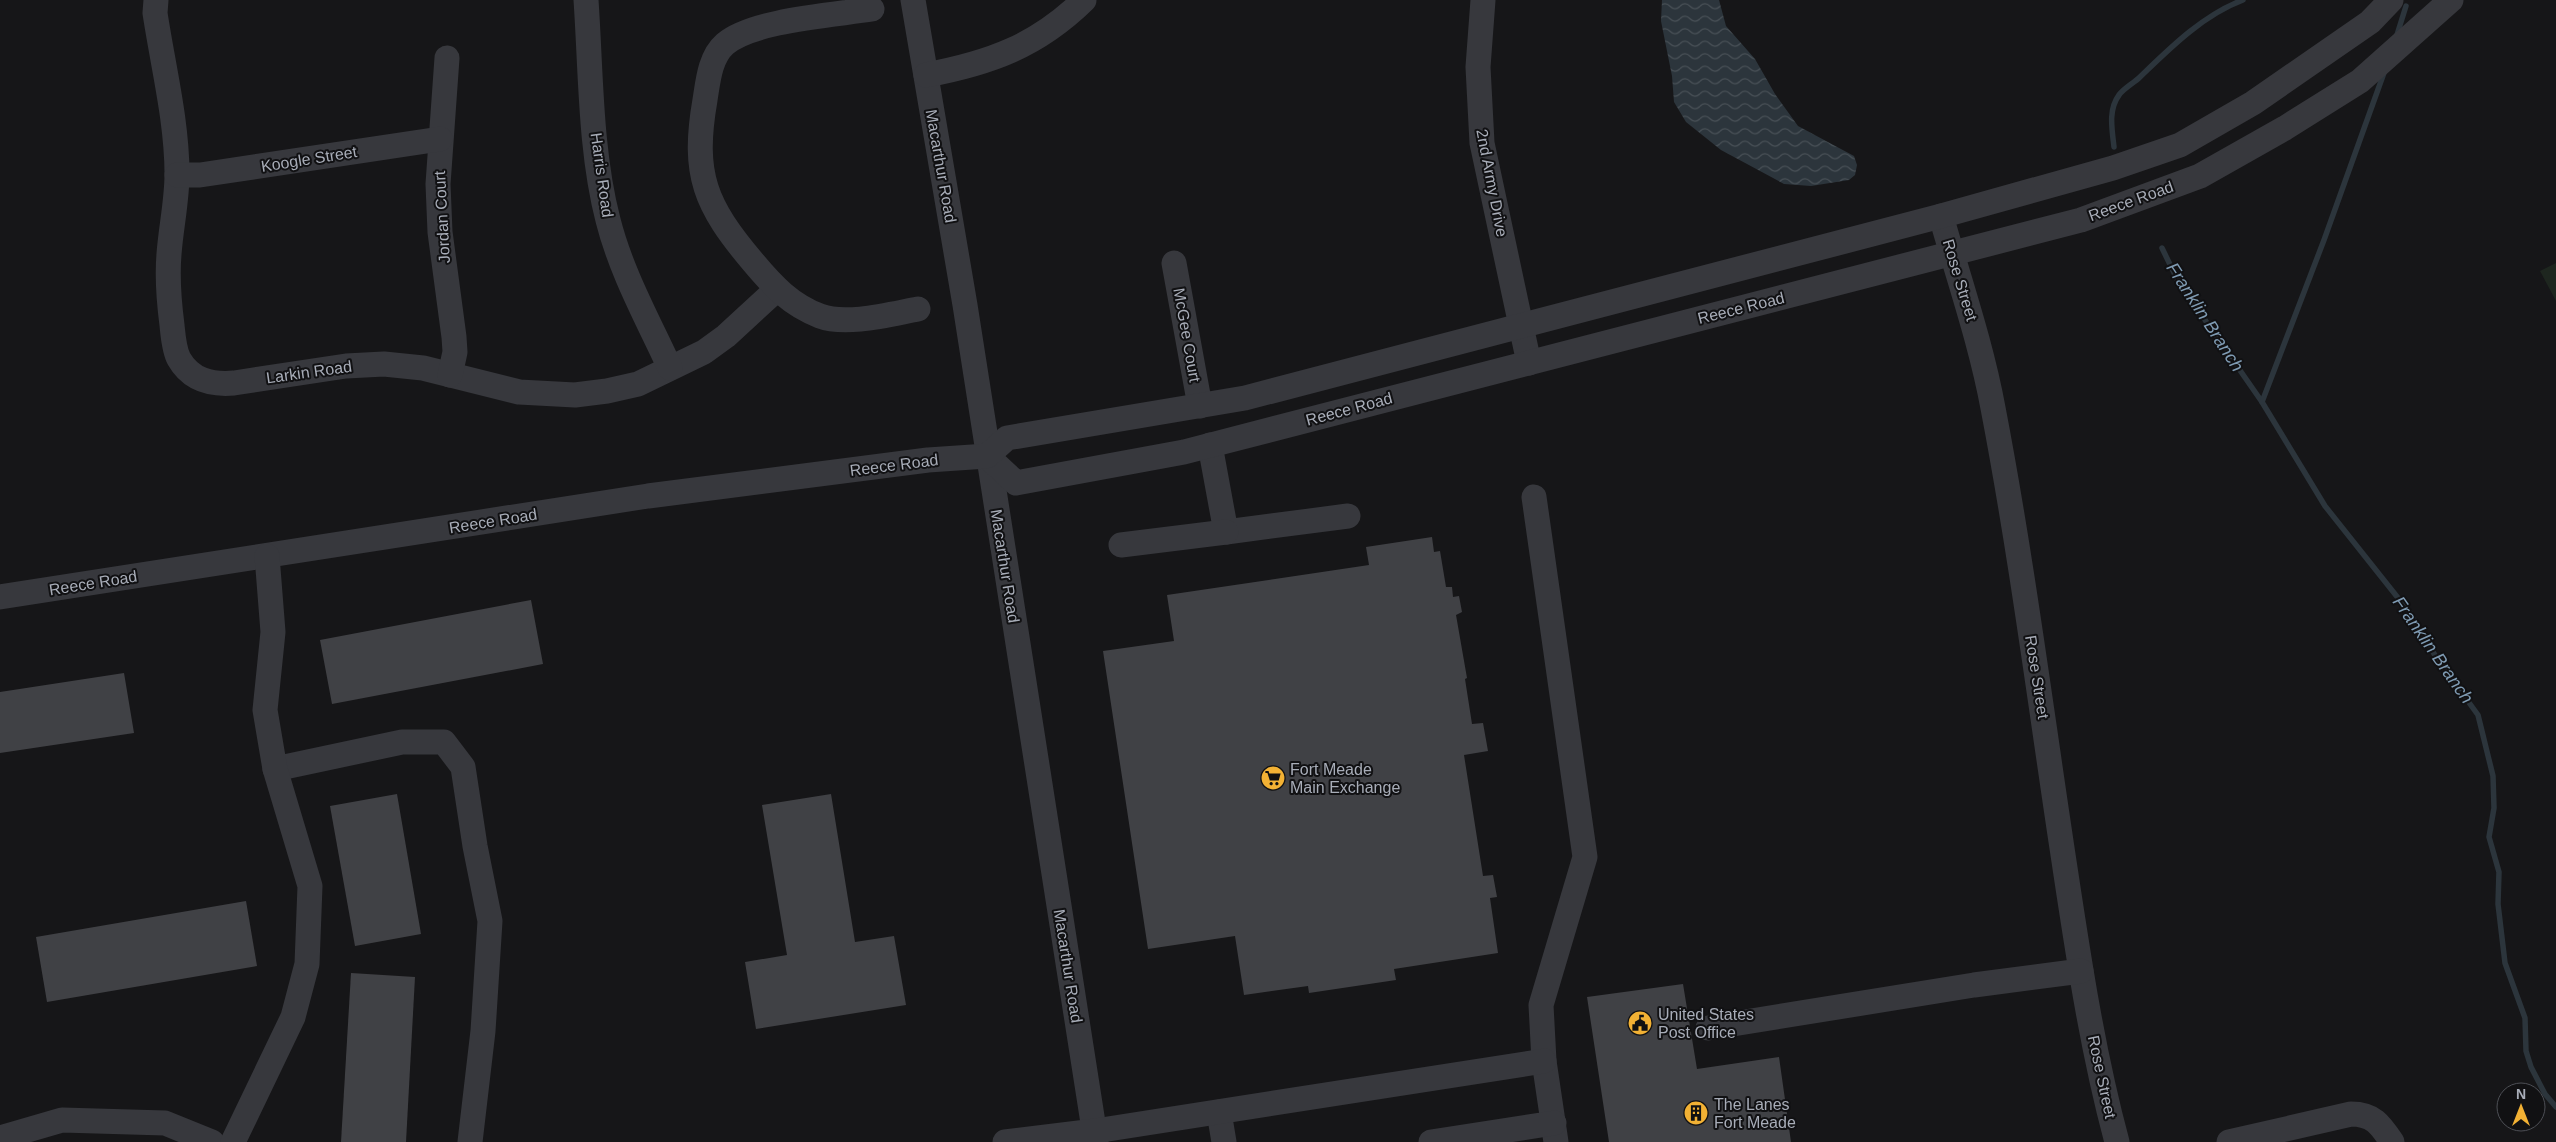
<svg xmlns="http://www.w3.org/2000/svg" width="2556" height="1142" font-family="Arial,sans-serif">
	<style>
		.garden { fill: #1e261f }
		.water { fill: url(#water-waves) }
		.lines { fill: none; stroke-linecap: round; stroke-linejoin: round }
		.stream { stroke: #2c353c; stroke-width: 5.5 }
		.building { fill: #404145 }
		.minor { stroke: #37383d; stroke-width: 25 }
		.labels { text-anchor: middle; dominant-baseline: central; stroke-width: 4; stroke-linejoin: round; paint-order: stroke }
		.street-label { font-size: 16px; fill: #a8adb8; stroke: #111113 }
		.poi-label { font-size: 16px; fill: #a8adb8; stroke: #111113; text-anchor: start }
		.water-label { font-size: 18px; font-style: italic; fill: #7f9bb3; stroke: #111113 }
	</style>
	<defs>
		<pattern id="water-waves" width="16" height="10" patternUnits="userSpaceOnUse" patternTransform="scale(1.25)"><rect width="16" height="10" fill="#2c353c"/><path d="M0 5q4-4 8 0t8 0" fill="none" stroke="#485056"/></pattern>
	</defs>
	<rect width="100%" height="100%" fill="#161618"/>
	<polygon class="garden" points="2556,263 2556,301 2540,271"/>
	<polygon class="water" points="1662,0 1719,0 1726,26 1755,59 1775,94 1798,126 1854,156 1857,165 1855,175 1849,180 1811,186 1784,184 1721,150 1686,122 1674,102 1672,76 1661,21"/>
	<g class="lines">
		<g class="stream">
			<polyline points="2396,38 2406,6"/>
			<path d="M2114 147C2112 129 2108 110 2119 95 2124 88 2134 83 2140 77 2170 48 2203 15 2243 0"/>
			<polyline points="2162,248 2178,281 2262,402 2325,506 2410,613 2436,657 2478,715 2493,776 2494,808 2489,837 2499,872 2498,904 2505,963 2525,1018 2526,1051 2531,1067 2545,1094 2556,1107"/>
			<polyline points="2262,402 2324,240 2385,70"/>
		</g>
	</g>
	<g class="building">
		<polygon points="1432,537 1434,552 1440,551 1446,587 1452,587 1453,597 1459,596 1462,612 1456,615 1467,678 1465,679 1472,724 1483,723 1488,751 1464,755 1483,876 1493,875 1497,897 1490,898 1498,953 1394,969 1396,980 1309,993 1308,986 1244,995 1235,936 1148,949 1103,651 1174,641 1167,595 1369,565 1366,547"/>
		<polygon points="531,600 543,664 332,704 320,640"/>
		<polygon points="124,673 134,733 0,753 0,692"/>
		<polygon points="397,794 421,934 355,946 330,806"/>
		<polygon points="831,794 855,942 894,936 906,1005 756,1029 745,962 787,955 762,805"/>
		<polygon points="246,901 257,966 47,1002 36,937"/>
		<polygon points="351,973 415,977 406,1142 341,1142"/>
		<polygon points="1683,984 1697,1069 1779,1057 1791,1142 1609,1142 1587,997"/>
	</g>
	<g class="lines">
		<g class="minor">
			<path d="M156 0 155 13C163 66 177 121 177 174 177 201 171 227 169 254 167 278 169 302 172 325 173 335 174 350 179 359 191 380 211 385 234 383L346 366 384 364 423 368 519 392 575 395 607 391 638 384 704 352 726 336 776 290"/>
			<path d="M586 0C591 72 590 151 608 220 621 272 648 320 670 368"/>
			<polyline points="913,0 965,305 1096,1142"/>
			<polyline points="1483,0 1478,67 1482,143 1529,363"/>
			<path d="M872 9C835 15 753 20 725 44 710 57 708 81 705 100 692 175 705 205 753 262 773 286 791 305 820 316 846 326 891 314 918 309"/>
			<polyline points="447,58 438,184 440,232 454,337 455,352 450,375"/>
			<path d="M926 75C990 63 1037 46 1084 0"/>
			<polyline points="177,175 200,175 440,139"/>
			<path d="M1941 216C1959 280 1981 343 1993 408 2021 554 2040 702 2062 848 2077 947 2091 1046 2117 1142"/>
			<polyline points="1174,263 1200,406"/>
			<polyline points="1210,445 1226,532 1348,516"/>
			<polyline points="987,456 1016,483 1184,452 2081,220 2200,176 2285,128 2360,81 2451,0"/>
			<polyline points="1534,497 1585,857 1541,1005 1544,1061 1556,1142"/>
			<polyline points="1121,545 1226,532"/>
			<polyline points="0,597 648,496 928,460 987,456 1007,438 1245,398 1941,216 2113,168 2180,145 2253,103 2370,22 2391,0"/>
			<polyline points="275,769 402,742 444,742 463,767 475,846 490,921 483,1031 470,1142"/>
			<polyline points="1708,1028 1974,985 2081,971"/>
			<polyline points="1219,1112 1224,1142"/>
			<polyline points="0,1138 62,1120 165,1123 212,1142"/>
			<polyline points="233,1142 293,1017 307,964 310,886 275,769 265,710 273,632 267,556"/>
			<polyline points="1005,1142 1095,1131 1544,1061"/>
			<polyline points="1431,1142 1554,1123"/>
			<path d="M2229 1142 2351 1114C2373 1114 2380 1124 2392 1142"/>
		</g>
	</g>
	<defs>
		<symbol id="supermarket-disc" viewBox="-11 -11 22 22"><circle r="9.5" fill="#f2b134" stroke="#111113"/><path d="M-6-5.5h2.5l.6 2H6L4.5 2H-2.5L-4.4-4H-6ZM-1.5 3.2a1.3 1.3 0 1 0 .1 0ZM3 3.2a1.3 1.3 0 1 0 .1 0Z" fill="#111"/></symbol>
		<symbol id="civic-disc" viewBox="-11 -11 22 22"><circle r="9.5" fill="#f2b134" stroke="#111113"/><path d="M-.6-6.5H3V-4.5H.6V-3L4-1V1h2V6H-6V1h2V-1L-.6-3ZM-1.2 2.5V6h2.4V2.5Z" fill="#111"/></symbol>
		<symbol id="building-disc" viewBox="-11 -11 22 22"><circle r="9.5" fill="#f2b134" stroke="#111113"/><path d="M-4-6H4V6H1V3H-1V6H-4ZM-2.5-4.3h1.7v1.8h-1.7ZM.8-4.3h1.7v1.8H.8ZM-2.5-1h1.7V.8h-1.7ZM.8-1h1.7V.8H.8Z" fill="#111"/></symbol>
	</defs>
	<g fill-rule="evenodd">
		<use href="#supermarket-disc" x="1259" y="764" width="28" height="28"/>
		<use href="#civic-disc" x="1626" y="1009" width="28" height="28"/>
		<use href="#building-disc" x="1682" y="1099" width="28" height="28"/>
	</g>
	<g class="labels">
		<g class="street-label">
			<text transform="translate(309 159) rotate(-9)">Koogle Street</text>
			<text transform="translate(941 166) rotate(80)">Macarthur Road</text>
			<text transform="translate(602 175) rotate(82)">Harris Road</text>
			<text transform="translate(1492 183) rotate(79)">2nd Army Drive</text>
			<text transform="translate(2131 201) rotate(-20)">Reece Road</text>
			<text transform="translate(442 217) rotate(-93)">Jordan Court</text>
			<text transform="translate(1960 280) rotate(73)">Rose Street</text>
			<text transform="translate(1741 308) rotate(-14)">Reece Road</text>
			<text transform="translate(1187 335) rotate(80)">McGee Court</text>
			<text transform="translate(309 372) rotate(-8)">Larkin Road</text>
			<text transform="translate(1349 409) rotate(-15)">Reece Road</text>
			<text transform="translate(894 465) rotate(-7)">Reece Road</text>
			<text transform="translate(493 521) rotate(-9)">Reece Road</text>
			<text transform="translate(1005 566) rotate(81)">Macarthur Road</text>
			<text transform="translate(93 583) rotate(-9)">Reece Road</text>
			<text transform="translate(2037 677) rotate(81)">Rose Street</text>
			<text transform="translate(1068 966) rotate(81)">Macarthur Road</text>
			<text transform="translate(2102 1077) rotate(78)">Rose Street</text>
		</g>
		<g class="poi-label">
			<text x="1290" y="769">Fort Meade<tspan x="1290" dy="18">Main Exchange</tspan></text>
			<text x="1658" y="1014">United States<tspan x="1658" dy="18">Post Office</tspan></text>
			<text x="1714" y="1104">The Lanes<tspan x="1714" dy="18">Fort Meade</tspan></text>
		</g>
		<g class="water-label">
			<text transform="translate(2205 317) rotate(57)">Franklin Branch</text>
			<text transform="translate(2433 650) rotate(55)">Franklin Branch</text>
		</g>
	</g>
	<g transform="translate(2521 1107)"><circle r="24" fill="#111113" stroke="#4d4f55"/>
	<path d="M0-4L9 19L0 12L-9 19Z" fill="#f2b134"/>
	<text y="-8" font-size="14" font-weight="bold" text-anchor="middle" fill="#a8adb8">N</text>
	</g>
</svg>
